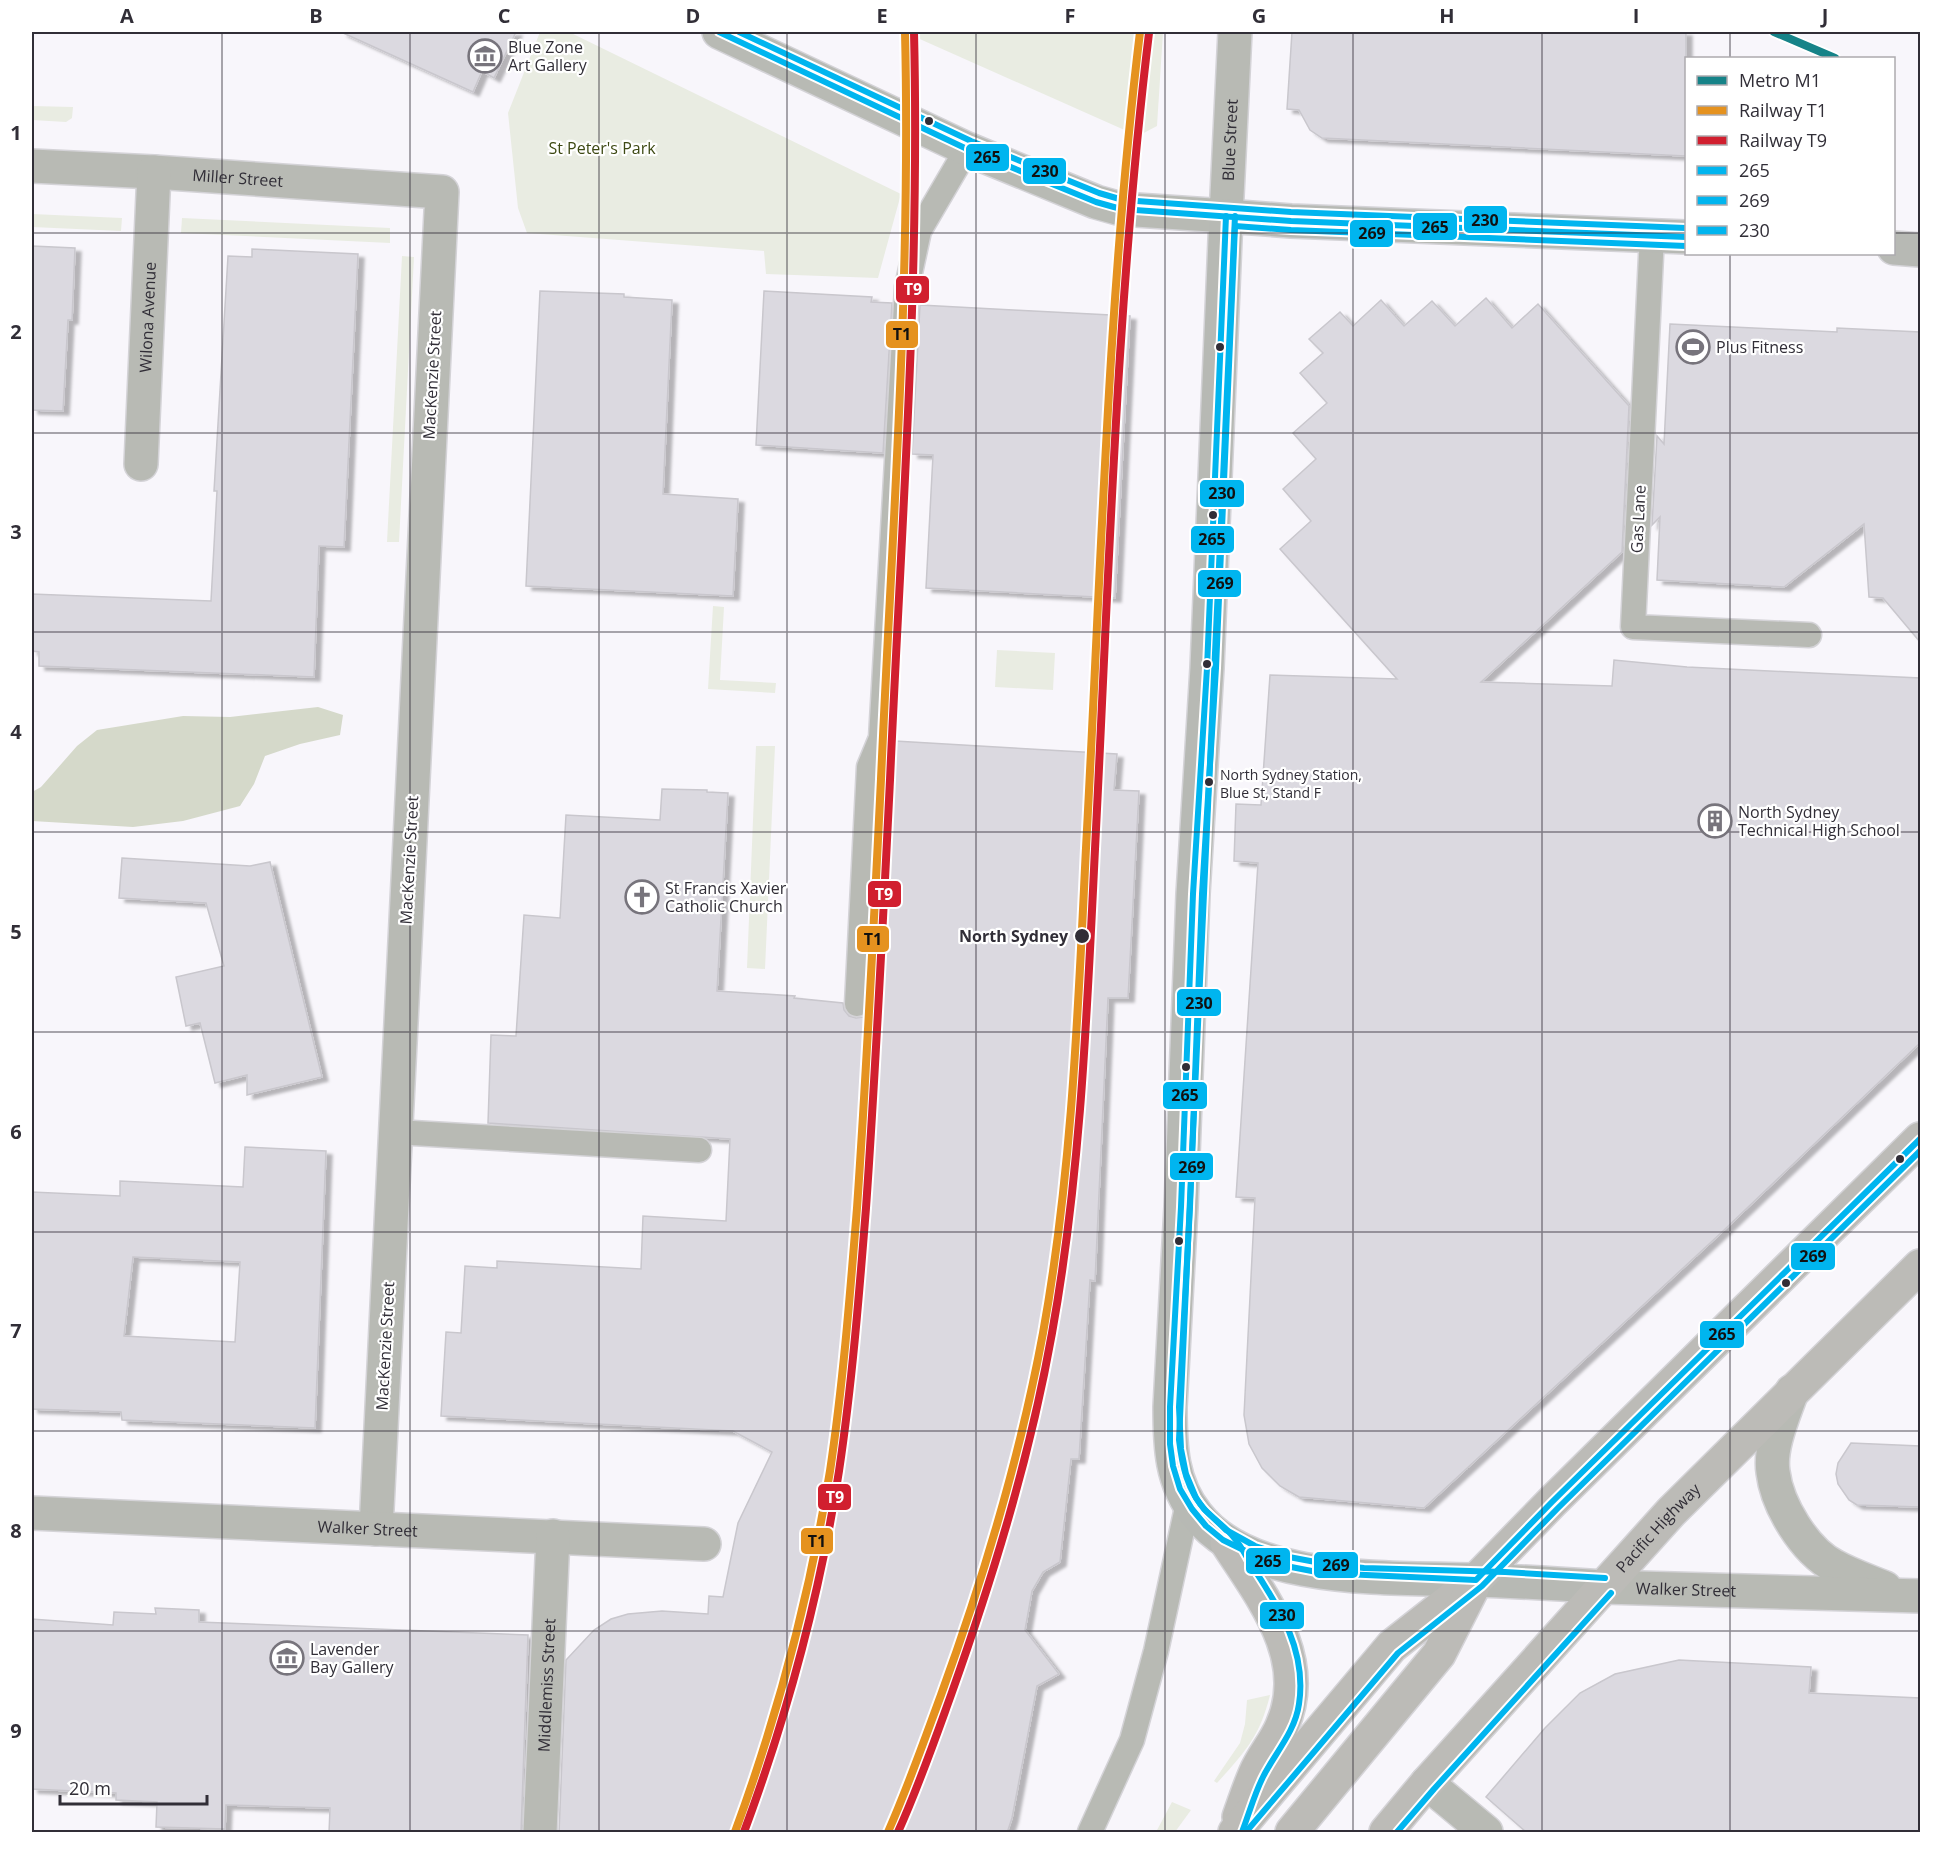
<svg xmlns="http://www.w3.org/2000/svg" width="1952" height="1864" font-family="'Open Sans',sans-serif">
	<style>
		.green { fill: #e9ece2 }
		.forest { fill: #d5d9ca }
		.building { fill: #dbd9e0; stroke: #c9c7cd; stroke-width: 1.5; fill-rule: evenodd; filter: url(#shadow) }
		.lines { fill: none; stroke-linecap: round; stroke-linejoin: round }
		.service-casing { stroke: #d4d3d7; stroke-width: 27 }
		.minor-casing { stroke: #d4d3d7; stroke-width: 36 }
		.tertiary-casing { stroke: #d4d3d7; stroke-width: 36 }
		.secondary-casing { stroke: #d4d3d7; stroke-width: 36 }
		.primary-casing { stroke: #d4d3d7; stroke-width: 36 }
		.service { stroke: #b8bab4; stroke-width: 24 }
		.minor { stroke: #b8bab4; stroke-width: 33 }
		.tertiary { stroke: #b8bab4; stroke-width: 33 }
		.secondary { stroke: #b7b9b4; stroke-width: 33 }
		.primary { stroke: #bcbbb7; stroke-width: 33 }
		.bus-1-casing { stroke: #fff; stroke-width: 10 }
		.bus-2-casing { stroke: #fff; stroke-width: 10 }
		.bus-3-casing { stroke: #fff; stroke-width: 10 }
		.bus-1 { stroke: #00b5ef; stroke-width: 6 }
		.bus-2 { stroke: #00b5ef; stroke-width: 6 }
		.bus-3 { stroke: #00b5ef; stroke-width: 6 }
		.rail-1-casing { stroke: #fff; stroke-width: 12 }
		.rail-2-casing { stroke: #fff; stroke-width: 12 }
		.rail-1 { stroke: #e5921f; stroke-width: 8 }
		.rail-2 { stroke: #d11f2f; stroke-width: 8 }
		.metro-1-casing { stroke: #fff; stroke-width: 12 }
		.metro-1 { stroke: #168388; stroke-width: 8 }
		.grid { fill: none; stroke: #312e37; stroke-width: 1.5; stroke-opacity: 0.55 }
		.bus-dot { fill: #312e37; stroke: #fff; stroke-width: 2 }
		.labels { text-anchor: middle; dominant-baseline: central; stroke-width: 4.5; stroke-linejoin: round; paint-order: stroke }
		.bus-label { font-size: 14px; fill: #312e37; stroke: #fff; text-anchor: start }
		.poi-label { font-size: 16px; fill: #312e37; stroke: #fff; text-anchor: start }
		.street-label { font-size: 16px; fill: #312e37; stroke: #fff }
		.park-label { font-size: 16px; fill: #3d4913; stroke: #fff }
		.stop-label { font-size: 16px; font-weight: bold; fill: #312e37; stroke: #fff; text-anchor: end }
		.line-badge { stroke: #fff; stroke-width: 2 }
		.badge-label { font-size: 16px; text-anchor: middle; font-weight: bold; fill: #fff }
		.pale-badge-label { font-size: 16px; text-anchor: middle; font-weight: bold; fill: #111 }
		.neatline { fill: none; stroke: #312e37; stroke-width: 2 }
		.grid-label { font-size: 20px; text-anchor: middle; font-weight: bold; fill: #312e37 }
	</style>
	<defs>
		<filter id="shadow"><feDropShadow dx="6" dy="4" stdDeviation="1.5" flood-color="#0004"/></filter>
	</defs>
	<rect width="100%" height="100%" fill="#f8f6fb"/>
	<g class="green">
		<polygon points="540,32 569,32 901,194 878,278 766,274 764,251 527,233 518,208 508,113"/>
		<polygon points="904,32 1163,32 1157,126 1138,136"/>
		<polygon points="32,106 73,107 72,118 66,122 32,120"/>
		<polygon points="32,214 122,218 121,231 32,227"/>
		<polygon points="182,218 390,228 390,243 181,233"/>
		<polygon points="402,256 414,257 399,542 387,542"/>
		<polygon points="713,606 724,607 720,680 776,683 775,693 708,689"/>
		<polygon points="997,650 1055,653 1053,690 995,687"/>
		<polygon points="756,746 775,746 765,969 747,968"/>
		<path d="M1270 1695C1260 1736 1245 1752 1217 1783L1214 1781 1240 1743 1245 1724 1247 1700Z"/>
		<polygon points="1172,1802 1191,1810 1175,1832 1156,1832"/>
	</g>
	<polygon class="forest" points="318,707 343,715 340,735 300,744 265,756 254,784 240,806 183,821 133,827 32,821 32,792 41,787 77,746 97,730 183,716 230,717"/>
	<g class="building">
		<polygon points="341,32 516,32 494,78 482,71 473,92"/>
		<polygon points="1292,32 1686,32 1686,156 1322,138 1310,130 1299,110 1287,109"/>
		<polygon points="32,246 75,248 72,320 68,320 63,411 32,410"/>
		<polygon points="252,249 358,254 344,547 319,546 314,677 39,666 39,652 32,651 32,594 211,601 217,491 214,491 228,256 252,257"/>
		<polygon points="540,291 624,294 624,297 672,300 663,494 738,499 733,596 526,586"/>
		<polygon points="764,291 872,297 871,302 892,303 883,453 756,445"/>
		<polygon points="1486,298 1512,328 1538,304 1629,406 1622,552 1481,682 1612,686 1614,660 1687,667 1920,678 1920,1043 1722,1232 1424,1508 1299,1497 1280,1486 1262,1468 1249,1444 1244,1415 1255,1198 1236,1197 1258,863 1234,861 1236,804 1261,805 1270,675 1397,679 1280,549 1311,521 1283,489 1316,459 1293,433 1327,403 1300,373 1323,353 1309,339 1340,312 1353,326 1381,300 1404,326 1432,301 1455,326"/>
		<polygon points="920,305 1130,316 1115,598 926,588 933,455 912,454"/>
		<polygon points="1670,324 1837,332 1837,328 1920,332 1920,642 1883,598 1869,597 1864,524 1784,587 1657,580 1660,517 1652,525 1657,436 1664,444"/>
		<polygon points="895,741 1117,754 1114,790 1139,791 1128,998 1108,998 1095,1281 1090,1280 1079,1459 1071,1459 1060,1562 1043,1572 1032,1591 1025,1630 1059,1674 1037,1686 1012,1818 1007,1833 559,1833 566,1660 594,1630 611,1619 628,1614 662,1611 708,1614 709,1596 723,1597 738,1523 772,1452 733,1431 441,1416 446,1332 461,1333 465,1266 497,1268 497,1261 641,1269 643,1216 726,1221 730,1139 488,1123 491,1035 516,1036 524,915 560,918 566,815 660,820 662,789 707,790 707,792 728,793 717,991 795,996 794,998 843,1003 844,1010 849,1016 856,1018 863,1017 869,1012 871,1006 877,1006 890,755"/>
		<polygon points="122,858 250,866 270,862 322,1077 247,1095 247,1075 215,1083 200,1023 186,1026 176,977 224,966 206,903 119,898"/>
		<path d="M245 1147 326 1151 315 1428 122 1420 121 1412 32 1409V1192L120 1196V1181L243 1187ZM133 1257 240 1262 235 1342 124 1336Z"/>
		<polygon points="1851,1443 1920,1446 1920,1507 1857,1505 1849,1500 1838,1484 1836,1474 1838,1463"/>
		<polygon points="155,1608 199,1610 199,1622 528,1635 521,1833 329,1833 330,1808 226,1805 225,1829 156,1827 157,1802 116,1800 116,1793 32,1789 32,1619 113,1625 114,1612 156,1614"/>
		<polygon points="1679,1660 1811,1667 1809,1693 1920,1698 1920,1833 1527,1833 1486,1797 1545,1728 1580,1693 1615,1674"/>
	</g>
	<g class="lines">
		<defs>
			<g id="service">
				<polyline points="1652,235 1633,627 1809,635"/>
				<polyline points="857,1004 869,767 881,738 907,287 919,231 967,149"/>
				<polyline points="396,1132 699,1150"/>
				<polyline points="1090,1832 1132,1740 1156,1651 1188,1503"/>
			</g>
			<g id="minor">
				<path id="s1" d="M32 166 154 172 442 192 376 1529"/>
				<path id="s2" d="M141 464 154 172"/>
				<path id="s3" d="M32 1513 704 1544"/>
				<polyline points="1427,1783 1486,1832"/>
				<path id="s4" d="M540 1832 553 1536"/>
			</g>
			<g id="tertiary">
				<path id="s5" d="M719 32 967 149 1096 202 1121 209 1226 216 1235 32"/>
				<path d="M1792 1391C1784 1415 1769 1447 1773 1472 1777 1505 1804 1550 1834 1566 1850 1575 1868 1581 1885 1588"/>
				<path id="s6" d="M1604 1587 1920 1596"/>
			</g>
			<g id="secondary">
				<polyline points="1894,248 1920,250"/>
				<path d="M1604 1587C1560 1584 1516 1581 1472 1580 1391 1577 1251 1585 1197 1515 1171 1483 1170 1446 1170 1407L1181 1207 1193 894 1207 668 1226 216 1291 221 1686 237"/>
			</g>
			<g id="primary">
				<path d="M1227 1543C1262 1597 1312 1659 1282 1726 1275 1743 1262 1757 1255 1774 1249 1788 1244 1803 1239 1817"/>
				<polyline points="1235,1832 1392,1646 1476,1580 1552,1502 1920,1139"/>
				<polyline points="1292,1832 1439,1654 1472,1589"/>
				<path id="s7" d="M1386 1832 1427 1783 1671 1512 1920 1266"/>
			</g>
		</defs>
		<use href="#service" class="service-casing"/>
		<use href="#minor" class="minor-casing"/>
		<use href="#tertiary" class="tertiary-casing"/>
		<use href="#secondary" class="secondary-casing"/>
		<use href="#primary" class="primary-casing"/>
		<use href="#service" class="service"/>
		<use href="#minor" class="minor"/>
		<use href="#tertiary" class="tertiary"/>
		<use href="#secondary" class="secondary"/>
		<use href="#primary" class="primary"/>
		<defs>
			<g id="bus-1">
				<polyline points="719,32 967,149 1096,202 1121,209 1291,221 1686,237"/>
				<polyline points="1226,216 1207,668 1193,894 1181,1207 1170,1407 1170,1444 1173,1466 1180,1489 1192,1509 1206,1526 1223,1540 1264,1560 1286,1566 1322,1573 1476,1580 1552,1502 1920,1139"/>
			</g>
			<g id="bus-2">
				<polyline points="1605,1578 1505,1572 1364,1568 1326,1564 1289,1557 1255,1546 1226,1530 1204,1509 1196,1498 1186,1474 1181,1449 1179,1407 1190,1207 1202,894 1216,668 1235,226 1291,230 1686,246"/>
				<polyline points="1246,1832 1398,1653 1482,1586 1558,1508 1920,1151"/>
				<polyline points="1397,1832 1434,1789 1611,1593"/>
			</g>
			<g id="bus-3">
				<polyline points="739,32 971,141 1099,193 1123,200 1291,212 1686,228"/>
				<path d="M1235 216 1179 1440C1182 1465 1187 1491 1206 1511 1215 1520 1227 1528 1235 1539 1242 1547 1246 1557 1252 1566 1280 1608 1307 1652 1299 1704 1295 1732 1275 1753 1263 1777 1254 1795 1249 1814 1242 1832"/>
			</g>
		</defs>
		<use href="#bus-1" class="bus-1-casing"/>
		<use href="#bus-2" class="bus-2-casing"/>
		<use href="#bus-3" class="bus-3-casing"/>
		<use href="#bus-1" class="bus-1"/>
		<use href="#bus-2" class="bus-2"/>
		<use href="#bus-3" class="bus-3"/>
		<defs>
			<g id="rail-1">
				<path d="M735 1832C778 1715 810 1593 830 1471 843 1384 850 1295 857 1208 867 1065 874 922 881 779 892 531 911 281 905 32"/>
				<path d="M888 1832C908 1787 924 1741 941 1695 984 1577 1020 1457 1043 1333 1072 1173 1078 1010 1086 848 1101 576 1107 303 1140 32"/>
			</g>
			<g id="rail-2">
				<path d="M744 1832C787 1716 820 1594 839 1471 852 1384 859 1296 866 1208 876 1065 883 922 890 780 901 531 920 281 914 32"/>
				<path d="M898 1832C918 1788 934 1742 951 1695 993 1577 1030 1457 1052 1333 1081 1173 1087 1011 1095 849 1109 577 1116 304 1149 33"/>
			</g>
		</defs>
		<use href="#rail-1" class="rail-1-casing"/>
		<use href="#rail-2" class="rail-2-casing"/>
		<use href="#rail-1" class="rail-1"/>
		<use href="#rail-2" class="rail-2"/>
		<defs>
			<polyline id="metro-1" points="1774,32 1835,58"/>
		</defs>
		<use href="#metro-1" class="metro-1-casing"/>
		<use href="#metro-1" class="metro-1"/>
	</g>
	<path class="grid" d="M222 32V1832M410 32V1832M599 32V1832M787 32V1832M976 32V1832M1165 32V1832M1353 32V1832M1542 32V1832M1730 32V58M32 233H1686M1894 233H1920M1730 254V1832M32 433H1920M32 632H1920M32 832H1920M32 1032H1920M32 1232H1920M32 1431H1920M32 1631H1920"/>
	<defs>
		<symbol id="museum-ring" viewBox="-11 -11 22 22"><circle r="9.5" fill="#fff" stroke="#77747c" stroke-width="1.5"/><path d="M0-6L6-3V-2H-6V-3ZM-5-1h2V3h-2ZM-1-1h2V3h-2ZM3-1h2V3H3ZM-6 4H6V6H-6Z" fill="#77747c"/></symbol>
		<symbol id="stadium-ring" viewBox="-11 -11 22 22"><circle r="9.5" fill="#fff" stroke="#77747c" stroke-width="1.5"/><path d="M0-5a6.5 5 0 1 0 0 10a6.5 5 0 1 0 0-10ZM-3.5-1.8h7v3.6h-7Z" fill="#77747c"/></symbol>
		<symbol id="building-ring" viewBox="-11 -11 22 22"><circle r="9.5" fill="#fff" stroke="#77747c" stroke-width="1.5"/><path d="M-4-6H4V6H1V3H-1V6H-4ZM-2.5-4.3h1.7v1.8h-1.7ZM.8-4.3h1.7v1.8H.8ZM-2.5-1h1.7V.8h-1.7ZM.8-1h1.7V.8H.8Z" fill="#77747c"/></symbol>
		<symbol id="church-ring" viewBox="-11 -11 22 22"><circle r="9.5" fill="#fff" stroke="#77747c" stroke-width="1.5"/><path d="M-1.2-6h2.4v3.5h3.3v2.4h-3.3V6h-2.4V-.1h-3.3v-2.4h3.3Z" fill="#77747c"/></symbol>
	</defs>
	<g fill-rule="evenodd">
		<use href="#museum-ring" x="466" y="37" width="38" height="38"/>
		<use href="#stadium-ring" x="1674" y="328" width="38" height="38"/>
		<use href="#building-ring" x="1696" y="802" width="38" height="38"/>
		<use href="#church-ring" x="623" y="878" width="38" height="38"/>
		<use href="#museum-ring" x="268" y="1639" width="38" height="38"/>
	</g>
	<g class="bus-dot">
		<circle cx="929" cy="121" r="5"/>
		<circle cx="1220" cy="347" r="5"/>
		<circle cx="1213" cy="515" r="5"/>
		<circle cx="1207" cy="664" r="5"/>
		<circle cx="1209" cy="782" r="5"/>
		<circle cx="1082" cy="936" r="8"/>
		<circle cx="1186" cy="1067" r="5"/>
		<circle cx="1900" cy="1159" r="5"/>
		<circle cx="1179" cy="1241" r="5"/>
		<circle cx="1786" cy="1283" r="5"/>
	</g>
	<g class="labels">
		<g class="bus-label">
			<text x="1220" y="774">North Sydney Station,<tspan x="1220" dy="18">Blue St, Stand F</tspan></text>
		</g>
		<g class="poi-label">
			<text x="508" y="47">Blue Zone<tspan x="508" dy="18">Art Gallery</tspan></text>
			<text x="1716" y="347">Plus Fitness</text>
			<text x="1738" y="812">North Sydney<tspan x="1738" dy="18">Technical High School</tspan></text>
			<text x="665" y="888">St Francis Xavier<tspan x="665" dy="18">Catholic Church</tspan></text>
			<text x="310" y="1649">Lavender<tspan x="310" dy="18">Bay Gallery</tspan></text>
		</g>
		<g class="street-label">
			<text stroke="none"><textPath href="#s5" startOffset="621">Blue Street</textPath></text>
			<text stroke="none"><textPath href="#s1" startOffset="206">Miller Street</textPath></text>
			<text stroke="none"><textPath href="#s2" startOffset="147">Wilona Avenue</textPath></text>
			<text transform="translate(432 375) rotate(-87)">MacKenzie Street</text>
			<text transform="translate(1638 519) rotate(-87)">Gas Lane</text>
			<text transform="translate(409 860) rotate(-87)">MacKenzie Street</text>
			<text transform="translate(385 1346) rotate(-87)">MacKenzie Street</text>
			<text stroke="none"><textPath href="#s3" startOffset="336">Walker Street</textPath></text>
			<text stroke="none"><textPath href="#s7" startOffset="408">Pacific Highway</textPath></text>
			<text stroke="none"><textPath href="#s6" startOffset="82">Walker Street</textPath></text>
			<text stroke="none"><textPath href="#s4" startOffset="147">Middlemiss Street</textPath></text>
		</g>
		<g class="park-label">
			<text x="602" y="148">St Peter's Park</text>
		</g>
		<g class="stop-label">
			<text x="1068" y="936">North Sydney</text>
		</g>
	</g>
	<g class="line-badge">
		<rect x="965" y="143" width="45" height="29" rx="6" fill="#00b5ef"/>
		<rect x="1022" y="157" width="45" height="28" rx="6" fill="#00b5ef"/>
		<rect x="1463" y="205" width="45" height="29" rx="6" fill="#00b5ef"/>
		<rect x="1412" y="212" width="46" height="29" rx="6" fill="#00b5ef"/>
		<rect x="1349" y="219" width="45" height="29" rx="6" fill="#00b5ef"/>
		<rect x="895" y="275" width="35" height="29" rx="6" fill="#d11f2f"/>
		<rect x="885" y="320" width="34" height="29" rx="6" fill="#e5921f"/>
		<rect x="1199" y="479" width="46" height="29" rx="6" fill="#00b5ef"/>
		<rect x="1190" y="525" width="45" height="29" rx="6" fill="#00b5ef"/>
		<rect x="1197" y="569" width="45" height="29" rx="6" fill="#00b5ef"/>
		<rect x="867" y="880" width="35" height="28" rx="6" fill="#d11f2f"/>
		<rect x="856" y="925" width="34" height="28" rx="6" fill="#e5921f"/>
		<rect x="1176" y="988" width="46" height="29" rx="6" fill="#00b5ef"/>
		<rect x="1162" y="1081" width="46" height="29" rx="6" fill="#00b5ef"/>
		<rect x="1169" y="1152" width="45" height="29" rx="6" fill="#00b5ef"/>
		<rect x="1790" y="1242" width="46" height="29" rx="6" fill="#00b5ef"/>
		<rect x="1699" y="1320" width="46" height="29" rx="6" fill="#00b5ef"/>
		<rect x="817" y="1483" width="35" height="28" rx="6" fill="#d11f2f"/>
		<rect x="800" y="1527" width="34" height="28" rx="6" fill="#e5921f"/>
		<rect x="1245" y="1547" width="46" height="28" rx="6" fill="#00b5ef"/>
		<rect x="1313" y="1551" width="46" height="28" rx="6" fill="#00b5ef"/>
		<rect x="1259" y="1601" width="46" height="29" rx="6" fill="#00b5ef"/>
	</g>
	<g class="badge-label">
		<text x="913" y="295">T9</text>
		<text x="884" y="900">T9</text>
		<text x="835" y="1503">T9</text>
	</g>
	<g class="pale-badge-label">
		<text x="987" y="163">265</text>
		<text x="1045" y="177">230</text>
		<text x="1485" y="226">230</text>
		<text x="1435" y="233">265</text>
		<text x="1372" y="239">269</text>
		<text x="902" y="340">T1</text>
		<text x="1222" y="499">230</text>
		<text x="1212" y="545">265</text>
		<text x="1220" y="589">269</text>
		<text x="873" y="945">T1</text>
		<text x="1199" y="1009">230</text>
		<text x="1185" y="1101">265</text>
		<text x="1192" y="1173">269</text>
		<text x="1813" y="1262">269</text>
		<text x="1722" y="1340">265</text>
		<text x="817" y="1547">T1</text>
		<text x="1268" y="1567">265</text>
		<text x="1336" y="1571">269</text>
		<text x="1282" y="1621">230</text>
	</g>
	<rect width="1952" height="1864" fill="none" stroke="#ffffff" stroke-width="66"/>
	<rect x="1685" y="57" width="210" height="198" fill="#ffffff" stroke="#adabaf" stroke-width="1.5"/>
	<rect x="1697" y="76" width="30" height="9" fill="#168388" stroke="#adabaf" stroke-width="1.5"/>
	<text x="1739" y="87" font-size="18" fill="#312e37">Metro M1</text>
	<rect x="1697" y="106" width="30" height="9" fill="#e5921f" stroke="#adabaf" stroke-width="1.5"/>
	<text x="1739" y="117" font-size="18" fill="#312e37">Railway T1</text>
	<rect x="1697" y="136" width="30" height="9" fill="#d11f2f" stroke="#adabaf" stroke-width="1.5"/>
	<text x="1739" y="147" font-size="18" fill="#312e37">Railway T9</text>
	<rect x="1697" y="166" width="30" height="9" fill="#00b5ef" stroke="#adabaf" stroke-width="1.5"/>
	<text x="1739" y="177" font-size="18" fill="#312e37">265</text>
	<rect x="1697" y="196" width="30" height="9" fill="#00b5ef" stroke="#adabaf" stroke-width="1.5"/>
	<text x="1739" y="207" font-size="18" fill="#312e37">269</text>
	<rect x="1697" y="226" width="30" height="9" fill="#00b5ef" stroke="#adabaf" stroke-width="1.5"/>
	<text x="1739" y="237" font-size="18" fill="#312e37">230</text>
	<path d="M60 1795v9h147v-9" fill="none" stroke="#312e37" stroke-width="3"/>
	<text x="69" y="1795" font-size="18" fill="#312e37" stroke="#ffffff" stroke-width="4.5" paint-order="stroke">20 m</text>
	<rect x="33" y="33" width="1886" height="1798" class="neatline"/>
	<g class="grid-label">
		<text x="127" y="23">A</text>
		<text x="316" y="23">B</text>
		<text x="504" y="23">C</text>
		<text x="693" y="23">D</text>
		<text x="882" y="23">E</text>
		<text x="1070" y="23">F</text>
		<text x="1259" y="23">G</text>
		<text x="1447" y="23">H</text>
		<text x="1636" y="23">I</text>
		<text x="1825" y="23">J</text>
		<text x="16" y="140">1</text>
		<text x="16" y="339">2</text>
		<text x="16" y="539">3</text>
		<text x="16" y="739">4</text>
		<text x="16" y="939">5</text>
		<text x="16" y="1139">6</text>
		<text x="16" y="1338">7</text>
		<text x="16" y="1538">8</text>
		<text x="16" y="1738">9</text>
	</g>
</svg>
